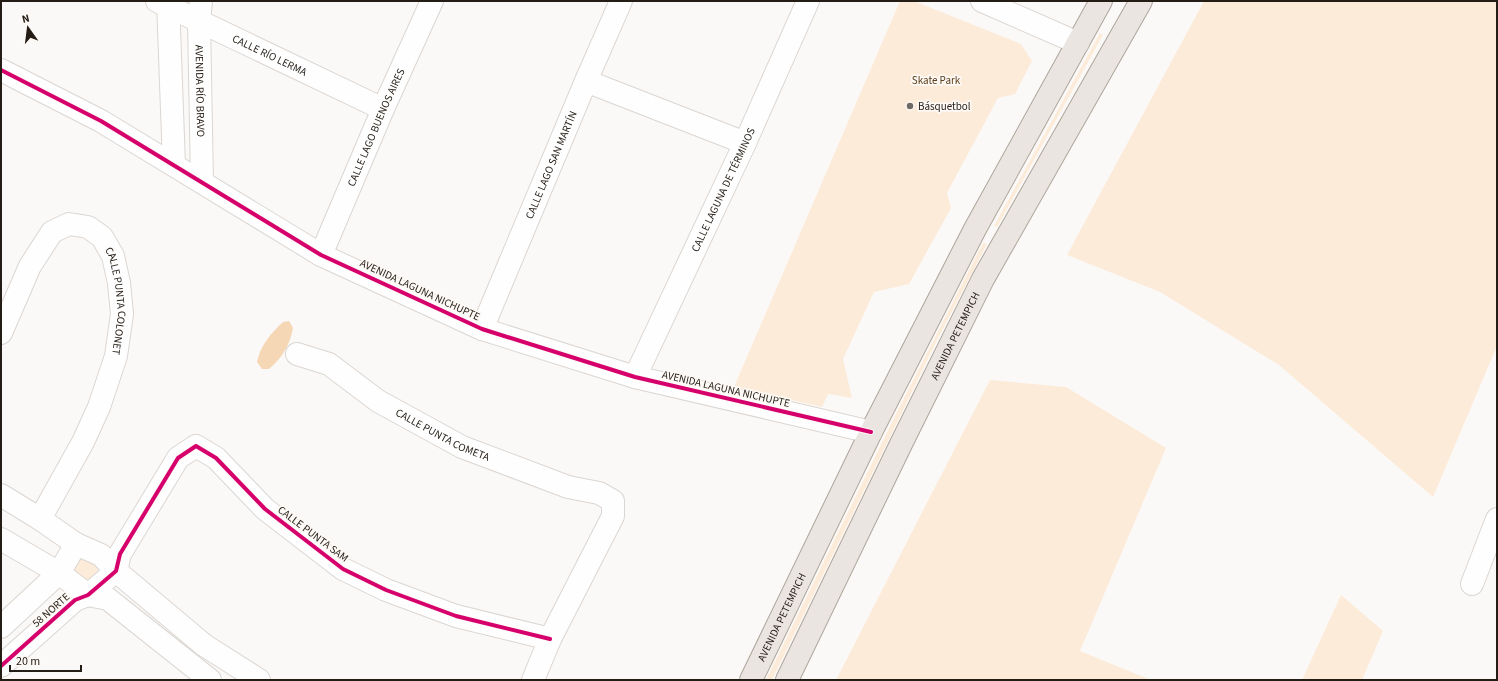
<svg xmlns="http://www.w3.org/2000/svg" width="1498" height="681" font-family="'Source Sans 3',sans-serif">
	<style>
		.green { fill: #fdebd9 }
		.water { fill: #f6d7b5 }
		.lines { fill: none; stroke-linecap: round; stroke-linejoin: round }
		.minor-casing { stroke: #dbd6d2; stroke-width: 24 }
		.major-casing { stroke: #ada59b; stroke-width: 24 }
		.minor { stroke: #fefefe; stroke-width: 22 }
		.major { stroke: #eae5e0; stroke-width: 22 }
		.cycleway-casing { stroke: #fdf9f5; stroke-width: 6 }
		.cycleway { stroke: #d6006c; stroke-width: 4 }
		.poi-dot { fill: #6f6a65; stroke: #fdf9f5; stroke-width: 1.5 }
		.labels { text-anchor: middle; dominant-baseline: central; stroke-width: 3.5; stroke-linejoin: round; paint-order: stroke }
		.street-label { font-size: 11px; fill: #241d16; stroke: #fdf9f5 }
		.park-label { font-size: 11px; fill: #5c3e1a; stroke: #fdf9f5 }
		.poi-label { font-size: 11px; fill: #241d16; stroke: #fdf9f5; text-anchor: start }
	</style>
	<rect width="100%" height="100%" fill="#fbf9f7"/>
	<g class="green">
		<polygon points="900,1 914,1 1021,44 1032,61 1015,94 998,98 947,193 951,208 909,284 874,292 843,359 852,398 828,394 822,407 734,387"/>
		<polygon points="1204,1 1497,1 1497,346 1433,497 1279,365 1160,292 1067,255"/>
		<polygon points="1100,33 1103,35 997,227 994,226"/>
		<polygon points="983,243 987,244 936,342 772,680 766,680 896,414"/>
		<polygon points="990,380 1066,387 1166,448 1080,651 1151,680 836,680"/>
		<polygon points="82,555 98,564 97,573 92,580 82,581 73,569"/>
		<polygon points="1341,595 1383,631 1362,680 1302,680"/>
	</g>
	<path class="water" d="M289 321 293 328C290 345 282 358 269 369H262L257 362C260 346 271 333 283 322Z"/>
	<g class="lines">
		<defs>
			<g id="minor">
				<path id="s1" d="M157 1 383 109"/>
				<polyline points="168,1 174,165"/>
				<path id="s2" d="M201 1 199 21 202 182"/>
				<polyline points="982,1 1078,43"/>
				<polyline points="1,70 101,121 321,255 482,329 635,377 871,432"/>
				<polyline points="586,81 745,143"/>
				<path id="s3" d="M321 255 383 109 432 1"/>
				<path id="s4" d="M482 329 586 81 621 1"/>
				<path id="s5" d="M1 333 30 266 52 232 69 224 88 227 102 237 113 256 119 283 122 314 116 356 99 407 83 442 40 519"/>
				<path id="s6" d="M297 354 329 364 378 401 462 447 568 487 599 493 613 501V516L550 639 533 680"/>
				<path id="s7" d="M635 377 745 143 808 1"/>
				<polyline points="1,495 40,519 76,544 101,555 116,571 204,645 259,680"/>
				<polyline points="1,539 59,573 88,595 108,599 210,680"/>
				<polyline points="1472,584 1497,519"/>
				<polyline points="1,627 59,573 76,544"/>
				<polyline points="1,666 75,600 88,595 116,571 120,554 178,458 196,446 216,458 265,509 343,569 386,590 456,616 550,639"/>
			</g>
			<g id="major">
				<path id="s8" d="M751 680 871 432 975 229 1101 1"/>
				<path id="s9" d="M787 680 902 442 983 279 1141 1"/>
			</g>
		</defs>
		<use href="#minor" class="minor-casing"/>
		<use href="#major" class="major-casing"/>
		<use href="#minor" class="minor"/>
		<use href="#major" class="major"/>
		<defs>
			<g id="cycleway">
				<polyline points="1,70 101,121 321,255 482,329 635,377 871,432"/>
				<polyline points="1,666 75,600 88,595 116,571 120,554 178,458 196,446 216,458 265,509 343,569 386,590 456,616 550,639"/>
			</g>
		</defs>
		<use href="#cycleway" class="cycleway-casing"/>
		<use href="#cycleway" class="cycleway"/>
	</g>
	<circle class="poi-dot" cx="910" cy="106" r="4"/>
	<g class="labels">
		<g class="street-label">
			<text stroke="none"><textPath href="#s1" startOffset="125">CALLE RÍO LERMA</textPath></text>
			<text stroke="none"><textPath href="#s2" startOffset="90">AVENIDA RÍO BRAVO</textPath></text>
			<text stroke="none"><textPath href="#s3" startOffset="139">CALLE LAGO BUENOS AIRES</textPath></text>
			<text stroke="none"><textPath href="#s4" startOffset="178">CALLE LAGO SAN MARTÍN</textPath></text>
			<text stroke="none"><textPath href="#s7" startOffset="207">CALLE LAGUNA DE TÉRMINOS</textPath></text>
			<text transform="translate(420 290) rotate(25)">AVENIDA LAGUNA NICHUPTE</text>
			<text stroke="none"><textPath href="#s5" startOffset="236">CALLE PUNTA COLONET</textPath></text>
			<text stroke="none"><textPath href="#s9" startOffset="383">AVENIDA PETEMPICH</textPath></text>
			<text transform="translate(726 389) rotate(13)">AVENIDA LAGUNA NICHUPTE</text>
			<text stroke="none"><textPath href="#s6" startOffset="168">CALLE PUNTA COMETA</textPath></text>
			<text transform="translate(313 534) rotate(37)">CALLE PUNTA SAM</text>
			<text transform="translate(51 610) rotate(-41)">58 NORTE</text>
			<text stroke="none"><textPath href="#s8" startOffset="70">AVENIDA PETEMPICH</textPath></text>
		</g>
		<g class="park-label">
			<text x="936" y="80">Skate Park</text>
		</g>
		<g class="poi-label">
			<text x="918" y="106">Básquetbol</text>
		</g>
	</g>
	<rect width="1498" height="681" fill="none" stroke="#241d16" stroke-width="4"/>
	<g transform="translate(28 28) rotate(346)" stroke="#fdf9f5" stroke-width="3" paint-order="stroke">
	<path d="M0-3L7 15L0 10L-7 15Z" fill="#241d16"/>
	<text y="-6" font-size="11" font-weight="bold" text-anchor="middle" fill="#241d16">N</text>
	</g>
	<path d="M10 665v6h71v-6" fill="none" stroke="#241d16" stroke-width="2"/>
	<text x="16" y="665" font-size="12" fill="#241d16" stroke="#fdf9f5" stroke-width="3" paint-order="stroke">20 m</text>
</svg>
